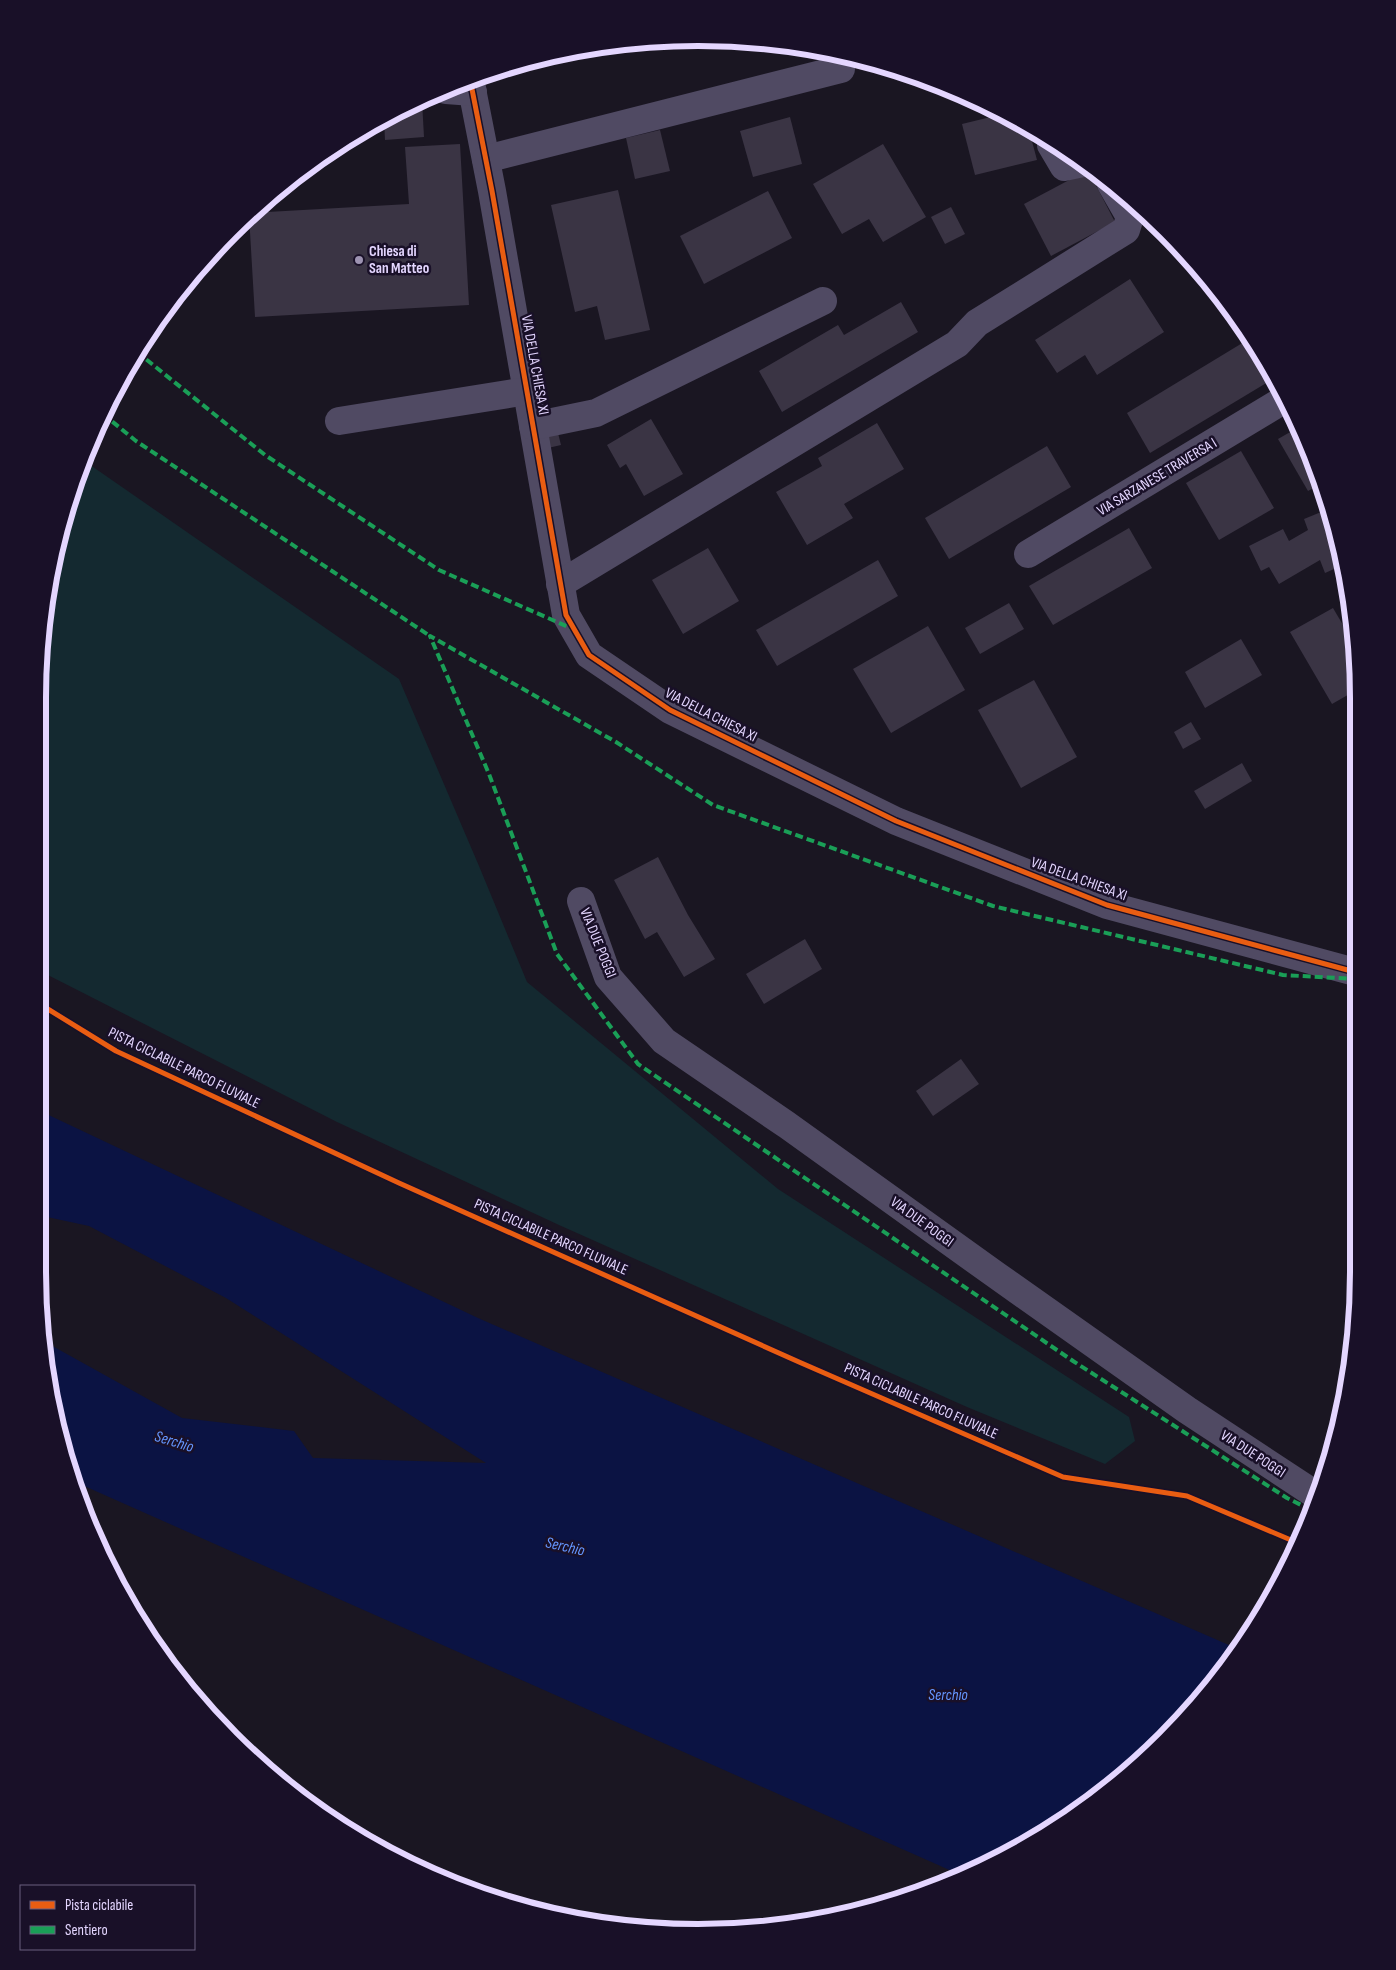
<svg xmlns="http://www.w3.org/2000/svg" width="1396" height="1970" font-family="'Sofia Sans Condensed',sans-serif">
	<style>
		.green { fill: #142930 }
		.water { fill: #0b1343 }
		.building { fill: #3a3444 }
		.lines { fill: none; stroke-linecap: round; stroke-linejoin: round }
		.minor { stroke: #504a63; stroke-width: 28 }
		.quiet { stroke: #1a9f57; stroke-width: 4; stroke-dasharray: 8 4; stroke-linecap: butt }
		.cycleway-casing { stroke: #191028; stroke-width: 8 }
		.cycleway { stroke: #e95d12; stroke-width: 5 }
		.poi-dot { fill: #9d93b2; stroke: #191028; stroke-width: 2 }
		.labels { text-anchor: middle; dominant-baseline: central; stroke-width: 5; stroke-linejoin: round; paint-order: stroke }
		.poi-label { font-size: 15px; font-weight: bold; fill: #e4d6ff; stroke: #191028; text-anchor: start }
		.street-label { font-size: 15px; fill: #e4d6ff; stroke: #191028 }
		.water-label { font-size: 16px; font-style: italic; fill: #6596ff; stroke: #191028 }
		.rim { fill: none; stroke: #e4d6ff; stroke-width: 6 }
	</style>
	<rect width="100%" height="100%" fill="#1a1622"/>
	<polygon class="green" points="83,460 399,679 479,866 527,982 778,1189 1129,1417 1135,1441 1105,1464 967,1407 559,1225 337,1122 38,970 38,698 50,569"/>
	<polygon class="water" points="38,1110 478,1318 1238,1649 1222,1674 1133,1769 1065,1821 963,1876 73,1481 60,1443 47,1343 182,1418 294,1431 313,1458 486,1463 226,1298 89,1226 38,1215"/>
	<g class="building">
		<polygon points="908,75 913,77 923,80 910,84"/>
		<polygon points="422,101 424,137 385,140 384,119"/>
		<polygon points="1003,114 1029,130 1037,160 975,175 962,124"/>
		<polygon points="790,117 802,164 753,177 740,131"/>
		<polygon points="660,130 670,171 635,179 626,138"/>
		<polygon points="460,144 469,305 255,317 249,215 251,213 409,204 405,147"/>
		<polygon points="883,144 926,217 883,242 869,219 842,234 813,184"/>
		<polygon points="1088,170 1115,222 1051,256 1024,204"/>
		<polygon points="618,190 650,330 605,340 597,306 575,312 551,205"/>
		<polygon points="768,191 792,238 704,284 680,236"/>
		<polygon points="951,207 965,234 945,244 931,217"/>
		<polygon points="1130,279 1164,332 1097,375 1085,355 1057,373 1035,340"/>
		<polygon points="901,302 918,332 782,412 759,371 838,325 844,335"/>
		<polygon points="1244,342 1268,382 1150,453 1127,413"/>
		<polygon points="651,419 683,474 644,496 626,464 620,468 607,445"/>
		<polygon points="877,423 904,469 844,504 853,518 807,545 776,492 822,466 818,458"/>
		<polygon points="1299,427 1308,445 1319,485 1308,491 1278,439"/>
		<polygon points="558,433 561,445 548,448 545,435"/>
		<polygon points="1047,446 1071,487 949,559 925,518"/>
		<polygon points="1241,451 1274,508 1219,540 1186,483"/>
		<polygon points="1326,510 1341,566 1325,573 1320,560 1279,584 1269,567 1261,571 1249,546 1283,529 1289,541 1308,530 1304,519"/>
		<polygon points="1129,528 1152,568 1053,625 1029,586"/>
		<polygon points="708,548 739,601 683,634 652,580"/>
		<polygon points="878,560 898,596 777,666 756,630"/>
		<polygon points="1009,603 1024,629 980,654 965,628"/>
		<polygon points="1333,608 1353,642 1353,692 1332,704 1290,632"/>
		<polygon points="928,626 965,690 891,733 853,669"/>
		<polygon points="1241,639 1262,675 1205,708 1185,672"/>
		<polygon points="1034,680 1077,757 1021,788 978,710"/>
		<polygon points="1191,722 1201,739 1183,749 1174,732"/>
		<polygon points="1242,763 1252,781 1205,809 1194,791"/>
		<polygon points="658,857 688,915 715,959 684,977 657,932 645,939 614,880"/>
		<polygon points="805,939 822,969 764,1004 746,974"/>
		<polygon points="961,1059 979,1084 933,1116 916,1091"/>
		<polygon points="1350,1103 1356,1103 1356,1148 1352,1149"/>
	</g>
	<g class="lines">
		<g class="minor">
			<polyline points="470,79 492,191 566,615 589,655 670,710 896,821 1107,905 1355,972"/>
			<polyline points="446,90 473,92"/>
			<polyline points="1051,145 1064,167 1083,163"/>
			<polyline points="486,159 841,69 839,55"/>
			<polyline points="339,421 527,391"/>
			<polyline points="533,426 596,413 823,301"/>
			<polyline points="1028,554 1285,399"/>
			<polyline points="560,584 957,344 977,323 1126,230 1130,217 1111,184"/>
			<polyline points="581,901 608,977 664,1041 787,1125 996,1275 1187,1410 1316,1495"/>
		</g>
		<g class="quiet">
			<polyline points="137,352 265,455 439,570 573,629"/>
			<polyline points="103,414 136,441 430,636"/>
			<polyline points="1311,1510 1287,1498 1073,1361 638,1064 557,954 489,774 430,636 616,742 713,805 993,906 1283,975 1355,979"/>
		</g>
		<defs>
			<g id="cycleway">
				<polyline points="470,79 492,191 566,615 589,655 670,710 896,821 1107,905 1355,972"/>
				<polyline points="38,1003 116,1051 399,1183 799,1362 1063,1477 1187,1496 1298,1543"/>
			</g>
		</defs>
		<use href="#cycleway" class="cycleway-casing"/>
		<use href="#cycleway" class="cycleway"/>
	</g>
	<circle class="poi-dot" cx="359" cy="260" r="5"/>
	<g class="labels">
		<g class="poi-label">
			<text x="369" y="251">Chiesa di<tspan x="369" dy="17">San Matteo</tspan></text>
		</g>
		<g class="street-label">
			<text transform="translate(535 365) rotate(80)">VIA DELLA CHIESA XI</text>
			<text transform="translate(1157 477) rotate(-31)">VIA SARZANESE TRAVERSA I</text>
			<text transform="translate(711 715) rotate(27)">VIA DELLA CHIESA XI</text>
			<text transform="translate(1079 879) rotate(20)">VIA DELLA CHIESA XI</text>
			<text transform="translate(598 943) rotate(68)">VIA DUE POGGI</text>
			<text transform="translate(184 1068) rotate(26)">PISTA CICLABILE PARCO FLUVIALE</text>
			<text transform="translate(922 1222) rotate(36)">VIA DUE POGGI</text>
			<text transform="translate(551 1237) rotate(24)">PISTA CICLABILE PARCO FLUVIALE</text>
			<text transform="translate(921 1401) rotate(24)">PISTA CICLABILE PARCO FLUVIALE</text>
			<text transform="translate(1253 1454) rotate(33)">VIA DUE POGGI</text>
		</g>
		<g class="water-label">
			<text transform="translate(174 1442) rotate(17)">Serchio</text>
			<text transform="translate(565 1547) rotate(13)">Serchio</text>
			<text x="948" y="1695">Serchio</text>
		</g>
	</g>
	<path d="M0 0H1396V1970H0ZM698 46H698A652 652 0 0 1 1350 698V1272A652 652 0 0 1 698 1924H698A652 652 0 0 1 46 1272V698A652 652 0 0 1 698 46Z" fill="#191028" fill-rule="evenodd"/>
	<path class="rim" d="M698 46H698A652 652 0 0 1 1350 698V1272A652 652 0 0 1 698 1924H698A652 652 0 0 1 46 1272V698A652 652 0 0 1 698 46Z"/>
	<rect x="20" y="1885" width="175" height="65" fill="#191028" stroke="#6a5f7e"/>
	<rect x="30" y="1901" width="25" height="8" fill="#e95d12" stroke="#6a5f7e"/>
	<text x="65" y="1910" font-size="15" fill="#e4d6ff">Pista ciclabile</text>
	<rect x="30" y="1926" width="25" height="8" fill="#1a9f57" stroke="#6a5f7e"/>
	<text x="65" y="1935" font-size="15" fill="#e4d6ff">Sentiero</text>
</svg>
